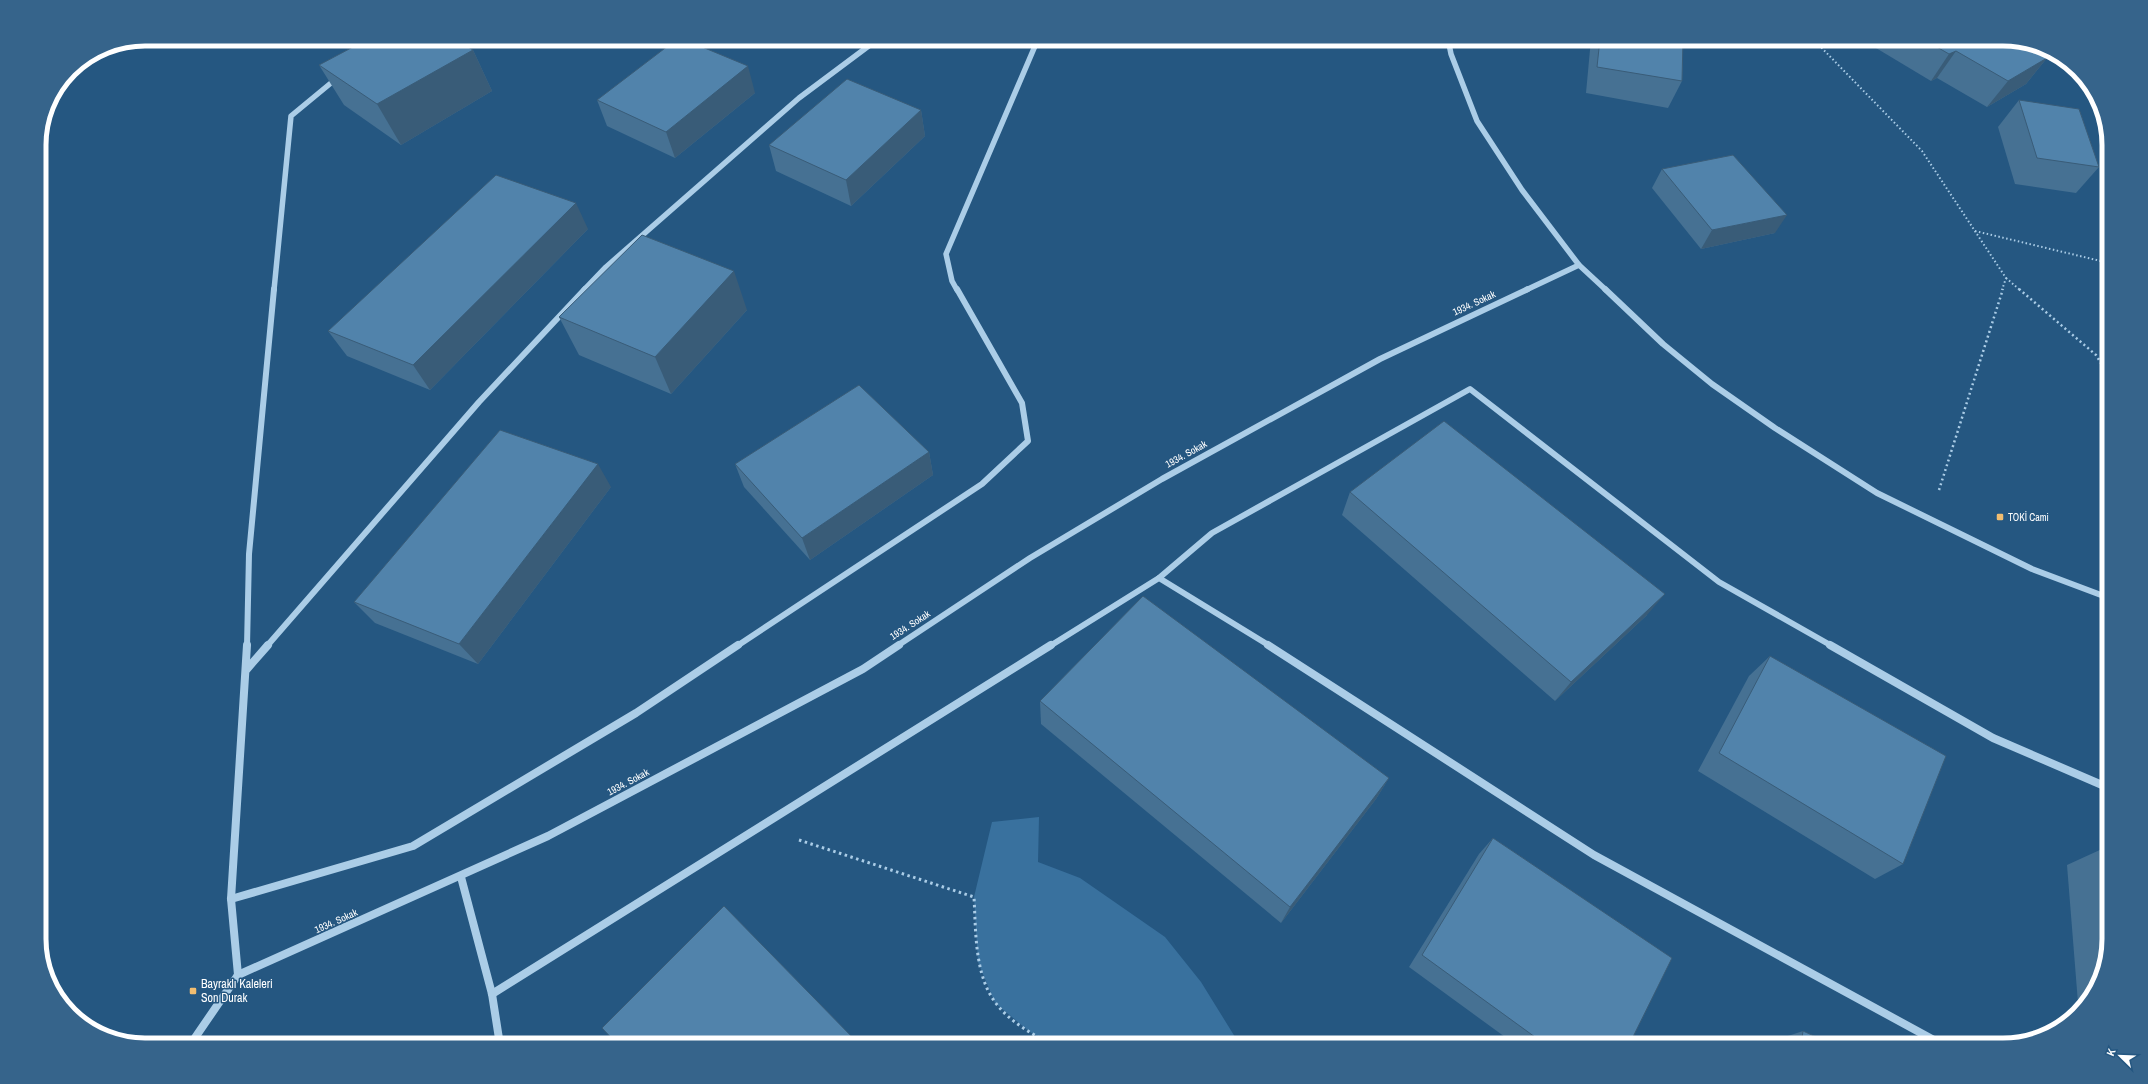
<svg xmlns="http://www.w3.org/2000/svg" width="2148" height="1084" font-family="'Archivo Narrow',sans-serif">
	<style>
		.green { fill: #39719e }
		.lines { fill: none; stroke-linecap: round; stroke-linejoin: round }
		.path-far2 { stroke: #abcde7; stroke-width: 2; stroke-dasharray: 1.5 2.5; stroke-linecap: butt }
		.path-far1 { stroke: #abcde7; stroke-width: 2.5; stroke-dasharray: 2 3; stroke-linecap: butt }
		.path { stroke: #abcde7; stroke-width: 3; stroke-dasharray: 2.5 3.5; stroke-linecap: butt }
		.minor-far2 { stroke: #abcde7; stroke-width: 5.5 }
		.minor-far1 { stroke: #abcde7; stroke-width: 6 }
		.minor { stroke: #abcde7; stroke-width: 8 }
		.wall { fill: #467193 }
		.shaded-wall { fill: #395c78 }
		.building { fill: #5183ab; stroke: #395c78 }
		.poi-dot { fill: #f1bd70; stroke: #255781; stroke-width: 1.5 }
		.labels { text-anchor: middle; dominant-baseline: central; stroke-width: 3; stroke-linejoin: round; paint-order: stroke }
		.street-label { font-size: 10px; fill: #fff; stroke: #255781 }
		.poi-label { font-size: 10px; fill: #fff; stroke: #255781; text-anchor: start }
		.near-poi-label { font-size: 12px; fill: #fff; stroke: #255781; text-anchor: start }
		.rim { fill: none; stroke: #fff; stroke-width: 5 }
	</style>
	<rect width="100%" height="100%" fill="#255781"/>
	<polygon class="green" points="1039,817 1038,862 1080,878 1165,937 1201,982 1240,1045 1051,1045 1030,1032 995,1003 978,962 974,897 992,822"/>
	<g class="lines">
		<g class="path-far2">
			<polyline points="1813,39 1922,151 2006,278 2002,290"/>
			<polyline points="1975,231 2109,263"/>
			<polyline points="2006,278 2020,290"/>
		</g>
		<g class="path-far1">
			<polyline points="2019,289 2096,355 2109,376"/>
			<polyline points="1939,490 2003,289"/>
		</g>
		<path class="path" d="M799 840 974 897C976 932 974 979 999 1007 1012 1023 1033 1034 1051 1045"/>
		<g class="minor-far2">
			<polyline points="1448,39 1451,54 1477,121 1522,190 1579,265 1606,290"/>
			<polyline points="274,290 291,116 337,78"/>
			<polyline points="584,290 606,267 799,98 878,39"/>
			<polyline points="957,290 952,281 946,254 1038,39"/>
			<polyline points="1526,290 1579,265"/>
		</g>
		<g class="minor-far1">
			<polyline points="1605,289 1663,344 1712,384 1775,428 1877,493 2032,569 2109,598"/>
			<polyline points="1159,578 1212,533 1470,389 1719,582 1832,646"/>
			<polyline points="247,646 249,554 274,289"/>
			<polyline points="267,646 479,402 585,289"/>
			<polyline points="737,646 982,484 1028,441 1022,403 957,289"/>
			<polyline points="897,646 1030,558 1162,479 1380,359 1528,289"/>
			<polyline points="1050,646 1159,578 1270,646"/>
		</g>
		<g class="minor">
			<polyline points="1268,645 1594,855 1943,1045"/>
			<polyline points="1830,645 1993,738 2109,788"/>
			<polyline points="247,669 268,645"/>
			<polyline points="461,877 492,994 500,1045"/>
			<polyline points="231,899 413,846 636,713 738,645"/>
			<polyline points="238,975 548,836 863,669 899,645"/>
			<polyline points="238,975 231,899 247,645"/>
			<polyline points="492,994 1051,645"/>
			<polyline points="190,1045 238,975"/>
		</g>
	</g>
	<g class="wall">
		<polygon points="538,39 559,39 548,45"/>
		<polygon points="1591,39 1683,39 1682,81 1668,108 1586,93"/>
		<polygon points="1881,39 2003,39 2047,58 2026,84 1987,107 1937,78 1931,81 1876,48"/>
		<polygon points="473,50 492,91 401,145 344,105 319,65"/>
		<polygon points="755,93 675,158 607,126 597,100"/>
		<polygon points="2019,100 2099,167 2076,193 2015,184 1998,127"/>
		<polygon points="921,110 925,136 851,206 776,171 769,145"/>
		<polygon points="1662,169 1775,233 1701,249 1652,188"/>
		<polygon points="588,229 430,390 347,356 328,331"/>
		<polygon points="747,310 671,394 579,355 559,317"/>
		<polygon points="929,452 933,475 810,560 744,487 735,464"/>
		<polygon points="611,487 478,664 375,623 354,602"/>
		<polygon points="1350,492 1647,615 1555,701 1342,515"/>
		<polygon points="1770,656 1903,864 1875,879 1698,771 1749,676"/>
		<polygon points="1040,701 1389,778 1376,799 1281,923 1041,724"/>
		<polygon points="1493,838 1629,1045 1516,1045 1409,967 1479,854"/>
		<polygon points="2102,849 2109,852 2109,939 2098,986 2082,1005 2078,1003 2067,865"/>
		<polygon points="1803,1031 1834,1045 1775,1045 1776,1040"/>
	</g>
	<g class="shaded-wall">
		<polygon points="546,39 559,39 548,45"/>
		<polygon points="473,50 492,91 401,145 377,104"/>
		<polygon points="1956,51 1937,78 1931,81 1949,54"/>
		<polygon points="2047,58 2026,84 1987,107 2008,81"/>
		<polygon points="748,66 755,93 675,158 666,132"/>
		<polygon points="921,110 925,136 851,206 846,180"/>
		<polygon points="576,203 588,229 430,390 413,365"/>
		<polygon points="1787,215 1775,233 1701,249 1712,230"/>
		<polygon points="734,271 747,310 671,394 655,357"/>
		<polygon points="929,452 933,475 810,560 802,538"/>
		<polygon points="598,464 611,487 478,664 459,644"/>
		<polygon points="1665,594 1647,615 1555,701 1571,682"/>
		<polygon points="1389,778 1376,799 1281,923 1290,907"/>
		<polygon points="857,1042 860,1045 854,1045"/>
	</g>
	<g class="building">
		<polygon points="368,39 455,39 473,50 377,104 319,65"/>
		<polygon points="677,39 683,39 748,66 666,132 597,100"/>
		<polygon points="1600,39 1683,39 1682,81 1597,67"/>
		<polygon points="1923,39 2003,39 2020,43 2047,58 2008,81 1956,51 1949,54"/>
		<polygon points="847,79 921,110 846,180 769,145"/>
		<polygon points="2019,100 2079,109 2099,167 2037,158"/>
		<polygon points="1733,155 1787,215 1712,230 1662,169"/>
		<polygon points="496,175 576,203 413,365 328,331"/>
		<polygon points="642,235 734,271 655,357 559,317"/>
		<polygon points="859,385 929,452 802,538 735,464"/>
		<polygon points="1444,421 1665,594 1571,682 1350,492"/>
		<polygon points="500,430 598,464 459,644 354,602"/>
		<polygon points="1143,596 1389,778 1290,907 1040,701"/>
		<polygon points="1770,656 1946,756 1903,864 1719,753"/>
		<polygon points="1493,838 1672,958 1629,1045 1546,1045 1422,955"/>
		<polygon points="2102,849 2109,852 2109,923"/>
		<polygon points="724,906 857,1042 854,1045 618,1045 602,1028"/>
		<polygon points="1803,1031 1834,1045 1801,1045"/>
	</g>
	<g class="poi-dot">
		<rect x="1996" y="513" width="8" height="8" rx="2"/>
		<rect x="189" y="987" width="8" height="8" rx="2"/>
	</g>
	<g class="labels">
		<g class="street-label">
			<text transform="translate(1474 303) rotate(-25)">1934. Sokak</text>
			<text transform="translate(1186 454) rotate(-29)">1934. Sokak</text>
			<text transform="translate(910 625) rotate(-33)">1934. Sokak</text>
			<text transform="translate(628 782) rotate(-28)">1934. Sokak</text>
			<text transform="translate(336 921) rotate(-24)">1934. Sokak</text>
		</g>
		<g class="poi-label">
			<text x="2008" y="517">TOKİ Cami</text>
		</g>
		<g class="near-poi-label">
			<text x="201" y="984">Bayraklı Kaleleri<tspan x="201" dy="14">Son Durak</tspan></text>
		</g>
	</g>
	<path d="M0 0H2148V1084H0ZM145 46H2003A99 99 0 0 1 2102 145V939A99 99 0 0 1 2003 1038H145A99 99 0 0 1 46 939V145A99 99 0 0 1 145 46Z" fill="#36648b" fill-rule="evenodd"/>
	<path class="rim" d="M145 46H2003A99 99 0 0 1 2102 145V939A99 99 0 0 1 2003 1038H145A99 99 0 0 1 46 939V145A99 99 0 0 1 145 46Z"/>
	<g transform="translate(2120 1056) rotate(293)" stroke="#255781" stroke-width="3" paint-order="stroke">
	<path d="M0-3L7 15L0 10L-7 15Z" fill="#ffffff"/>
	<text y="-6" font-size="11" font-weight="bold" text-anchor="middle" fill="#ffffff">K</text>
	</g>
</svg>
